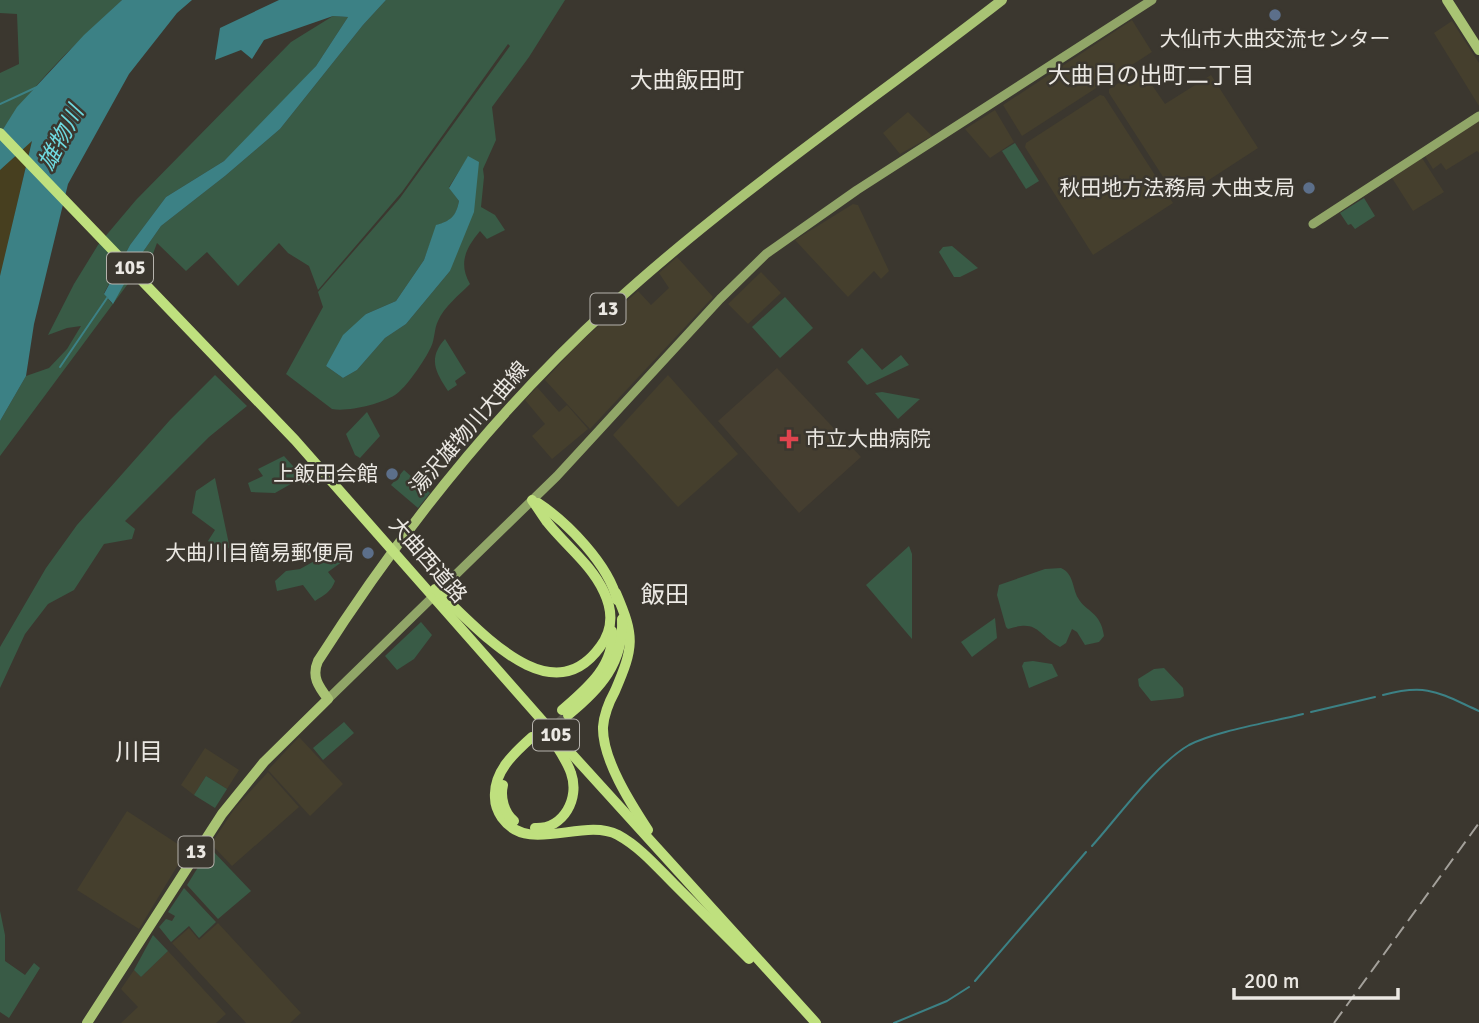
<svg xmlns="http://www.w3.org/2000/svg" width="1479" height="1023" font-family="Signika,'Noto Sans JP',sans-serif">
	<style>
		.commercial { fill: #453f2d }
		.built { fill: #453e30 }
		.green { fill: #395b46; fill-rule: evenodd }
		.sand { fill: #473f1f }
		.water { fill: #3c8185 }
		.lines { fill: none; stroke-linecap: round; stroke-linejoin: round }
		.stream { stroke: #3c8185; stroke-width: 2 }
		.highway-tunnel { stroke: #55524a; stroke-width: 10; stroke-dasharray: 10 5; stroke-linecap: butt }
		.secondary { stroke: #91a668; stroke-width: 9 }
		.primary { stroke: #a9c474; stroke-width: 10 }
		.highway { stroke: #bfe07e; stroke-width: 10 }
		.rail { stroke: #a3a09a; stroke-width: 2; stroke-dasharray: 14 7; stroke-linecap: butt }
		.service-dot { fill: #5c6f8a; stroke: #3b372f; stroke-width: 2.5 }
		.health-dot { fill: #e0444e; stroke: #3b372f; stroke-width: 2.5 }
		.labels { text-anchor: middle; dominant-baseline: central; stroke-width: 5; stroke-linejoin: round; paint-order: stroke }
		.shield { fill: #3b372f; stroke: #b6b3ad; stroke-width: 2 }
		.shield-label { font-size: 19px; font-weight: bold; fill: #ebe8e3 }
		.poi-label { font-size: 21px; fill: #ebe8e3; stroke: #3b372f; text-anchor: end }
		.street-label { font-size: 21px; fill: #ebe8e3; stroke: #3b372f }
		.neighbourhood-label { font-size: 23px; fill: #ebe8e3; stroke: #3b372f }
		.water-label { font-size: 23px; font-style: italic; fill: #6fdae0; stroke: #3b372f }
		.quarter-label { font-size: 24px; fill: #ebe8e3; stroke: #3b372f }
	</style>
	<rect width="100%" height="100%" fill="#3b372f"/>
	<g class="commercial">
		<polygon points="1132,20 1152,52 1022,136 1003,105"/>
		<polygon points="1452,21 1479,63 1479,106 1434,33"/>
		<polygon points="1141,69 1165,104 1211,75 1258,148 1178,200 1109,93 1109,89"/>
		<polygon points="1100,95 1104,96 1173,203 1093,255 1025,147 1026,143"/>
		<polygon points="995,110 1014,142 990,158 965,129"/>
		<polygon points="908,112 932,136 900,154 883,133"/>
		<polygon points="1479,121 1479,153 1477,151 1446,170 1441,163 1433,169 1425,156"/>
		<polygon points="1422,158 1444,192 1413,211 1392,178"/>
		<polygon points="853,204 858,205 889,271 881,279 874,271 848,297 795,240"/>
		<polygon points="677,257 713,297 590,429 545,380 577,345 638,291 651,305 669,288 659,273"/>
		<polygon points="761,272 781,293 748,324 728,304"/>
		<polygon points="668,375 738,454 678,507 613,435"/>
		<polygon points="537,387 559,412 567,405 588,429 552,459 532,436 545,424 525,400"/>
		<polygon points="299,737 343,784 310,816 268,770"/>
		<polygon points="205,748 239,770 227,789 206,776 194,795 181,785"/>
		<polygon points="268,772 299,807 232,866 211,844 235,808"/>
		<polygon points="127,811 187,850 139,929 77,890"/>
		<polygon points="218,923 301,1013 290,1023 246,1023 172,943 189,928 199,940"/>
		<polygon points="168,951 226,1014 216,1023 121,1023 138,1007 121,989 134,970 141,977"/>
	</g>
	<polygon class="built" points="777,368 861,457 799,513 718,421"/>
	<g class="green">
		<path d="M0 0H122C78 41 33 83 0 134V73L19 64 17 14 0 13Z"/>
		<path d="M386 0H565L529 57 492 107 496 140 483 169 484 177 481 207 495 215 505 230 487 239 480 231C466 248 458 263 470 284 459 295 444 307 438 321 434 329 435 339 431 347 425 360 406 388 395 395 381 404 348 412 332 409L286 374 323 307 318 292 400 198 510 46 508 44 402 192 318 290 309 266 288 253 279 243 238 286 207 252 186 271 157 243 148 267 130 281 0 456V421L26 376 49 368 67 349 81 326 67 328 48 335 74 284 98 245 136 200 291 42 333 16 348 17 316 66 253 134 224 161 166 197 130 245 104 293 112 304 138 259 161 226 225 176 280 129 363 25ZM468 157 450 271 406 324 385 338 357 370 343 378 326 366 366 314 396 301 424 260 437 225C452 221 456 216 459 201L449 187Z"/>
		<polygon points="1015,143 1039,181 1026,189 1002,151"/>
		<polygon points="1364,198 1375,216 1355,229 1351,224 1348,225 1340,213"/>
		<polygon points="952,246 978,268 960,277 954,277 939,252 943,247"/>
		<polygon points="785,297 813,328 780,358 752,327"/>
		<path d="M445 339 466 373 455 381 457 385 448 391C435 371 428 358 445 339Z"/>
		<polygon points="862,348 882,370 901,355 909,365 867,385 847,362"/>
		<polygon points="215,375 247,406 209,437 125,521 135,529 132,539 104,544 74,590 48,604 25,634 0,688 0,647 46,568 77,525 170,420"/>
		<polygon points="882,392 920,399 898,419 875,393"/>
		<polygon points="367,412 380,436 360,458 355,455 346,434"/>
		<polygon points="284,456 310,485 296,481 275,493 251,492 248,483 263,476 258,469"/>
		<polygon points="404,470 430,493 418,508 391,485"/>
		<polygon points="215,478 230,549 225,546 221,551 208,541 215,530 192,513 196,491"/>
		<polygon points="909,546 912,554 912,639 866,585"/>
		<path d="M348 548 350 556 328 572 335 581C331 592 324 595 315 601L303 585 277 591 275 581 286 571 300 569 329 553Z"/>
		<path d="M1061 568C1074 574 1072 587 1078 598 1086 612 1101 612 1104 636L1099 642 1085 645 1077 632 1072 629 1066 643 1060 647C1036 634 1039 619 1008 629L1006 627 997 595 999 585 1045 569Z"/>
		<polygon points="995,618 997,638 972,657 961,642"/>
		<polygon points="421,622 432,635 414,659 397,670 385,656"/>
		<polygon points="1033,661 1052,664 1058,676 1029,688 1022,666 1024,662"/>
		<polygon points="1164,668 1183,688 1184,696 1180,698 1151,701 1139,686 1138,679 1154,669"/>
		<polygon points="344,722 354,733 323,760 313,748"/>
		<polygon points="206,776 227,789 215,808 194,795"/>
		<polygon points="210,848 251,891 218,919 187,885"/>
		<polygon points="184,888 216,922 199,938 189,926 171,942 159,927 166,919 172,921 175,916 168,912"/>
		<polygon points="0,911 5,935 5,961 25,975 34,963 40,968 9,1018 0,1012"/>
		<polygon points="153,935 168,951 141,977 134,970"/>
	</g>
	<polygon class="sand" points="32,139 2,272 0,276 0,170"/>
	<g class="water">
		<polygon points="122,0 192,0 177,13 129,74 68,184 34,324 26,376 0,421 0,276 32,141 0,170 0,134 17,107 84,35"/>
		<polygon points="279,0 386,0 363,25 280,129 225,176 161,226 138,259 113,304 104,294 130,245 166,197 224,161 316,66 348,17 333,16 264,40 252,59 241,50 215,60 220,28"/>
		<path d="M468 156 479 162 474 212 450 271 406 324 385 338 357 370 343 378 326 366 343 335 366 314 396 301 424 260 436 225C451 221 456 216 459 201L449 188Z"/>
	</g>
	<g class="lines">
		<g class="stream">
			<polyline points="0,104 37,87"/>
			<polyline points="60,367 107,298"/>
			<path d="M1383 695C1428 683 1439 693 1479 711"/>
			<polyline points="1311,712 1375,697"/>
			<path d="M1092 846C1118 817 1156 764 1189 745 1215 731 1272 722 1303 714"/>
			<polyline points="975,981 1086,852"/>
			<polyline points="894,1023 947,1001 969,987"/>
		</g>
		<polyline class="highway-tunnel" points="537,742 568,715"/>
		<g class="secondary">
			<polyline points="1313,224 1479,116"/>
			<polyline points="328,699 557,476 720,299 766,254 857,190 1152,0"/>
		</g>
		<g class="primary">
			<polyline points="1447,0 1479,50"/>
			<path d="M87 1023 222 814 264 762 328 699C319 687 311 677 318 661 401 531 496 411 610 307 732 195 871 102 1002 0"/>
		</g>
		<g class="highway">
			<polyline points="0,133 295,440 569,751 816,1023"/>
			<path d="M538 503C567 522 609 565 617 600"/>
			<path d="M435 589C475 624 549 717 600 647 613 630 613 611 604 592 591 564 566 546 547 522 542 515 537 507 532 500"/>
			<path d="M616 593C635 637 634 647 615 691 609 702 604 714 603 727 602 759 631 804 648 830"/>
			<path d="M562 710C586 689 615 666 612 631"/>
			<path d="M568 715C600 689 624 663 622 619"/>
			<path d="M532 737C514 753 493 772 495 798 495 805 498 812 502 818 528 855 583 817 618 835 640 847 657 867 674 884 699 909 724 934 749 959"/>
			<path d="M503 785C500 797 504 813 514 821"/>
			<path d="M535 828C564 829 580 798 571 773 567 761 559 750 552 739"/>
		</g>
		<polyline class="rail" points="1334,1023 1479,823"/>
	</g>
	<g class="service-dot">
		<circle cx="1275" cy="15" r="7"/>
		<circle cx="1309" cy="188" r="7"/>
		<circle cx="392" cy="474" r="7"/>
		<circle cx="368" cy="553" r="7"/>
	</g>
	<path class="health-dot" d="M785.5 428.5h7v7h7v7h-7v7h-7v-7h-7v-7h7z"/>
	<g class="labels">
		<g class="shield">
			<rect x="107" y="252.5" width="46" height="31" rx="5"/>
			<rect x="590.5" y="293.5" width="35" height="31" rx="5"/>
			<rect x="533" y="719.5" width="46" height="31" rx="5"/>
			<rect x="178.5" y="836.5" width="35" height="31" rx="5"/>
		</g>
		<g class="shield-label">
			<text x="130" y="268">105</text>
			<text x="608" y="309">13</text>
			<text x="556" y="735">105</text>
			<text x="196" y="852">13</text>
		</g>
		<g class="poi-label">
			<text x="1275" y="39" text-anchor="middle">大仙市大曲交流センター</text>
			<text x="1295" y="188">秋田地方法務局 大曲支局</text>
			<text x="805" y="439" text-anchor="start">市立大曲病院</text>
			<text x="378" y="474">上飯田会館</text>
			<text x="354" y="553">大曲川目簡易郵便局</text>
		</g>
		<g class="street-label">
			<text transform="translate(469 428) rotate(-49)">湯沢雄物川大曲線</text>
			<text transform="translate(428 560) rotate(49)">大曲西道路</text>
		</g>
		<g class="neighbourhood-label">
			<text x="1151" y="75">大曲日の出町二丁目</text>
			<text x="687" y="80">大曲飯田町</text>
		</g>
		<g class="water-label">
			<text transform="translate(61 138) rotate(-62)">雄物川</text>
		</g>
		<g class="quarter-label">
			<text x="665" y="595">飯田</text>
			<text x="139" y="752">川目</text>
		</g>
	</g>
	<path d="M1234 988v10h164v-10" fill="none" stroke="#ebe8e3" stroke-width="3.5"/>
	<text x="1244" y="988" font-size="21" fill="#ebe8e3" stroke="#3b372f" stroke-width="5" paint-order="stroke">200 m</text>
</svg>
